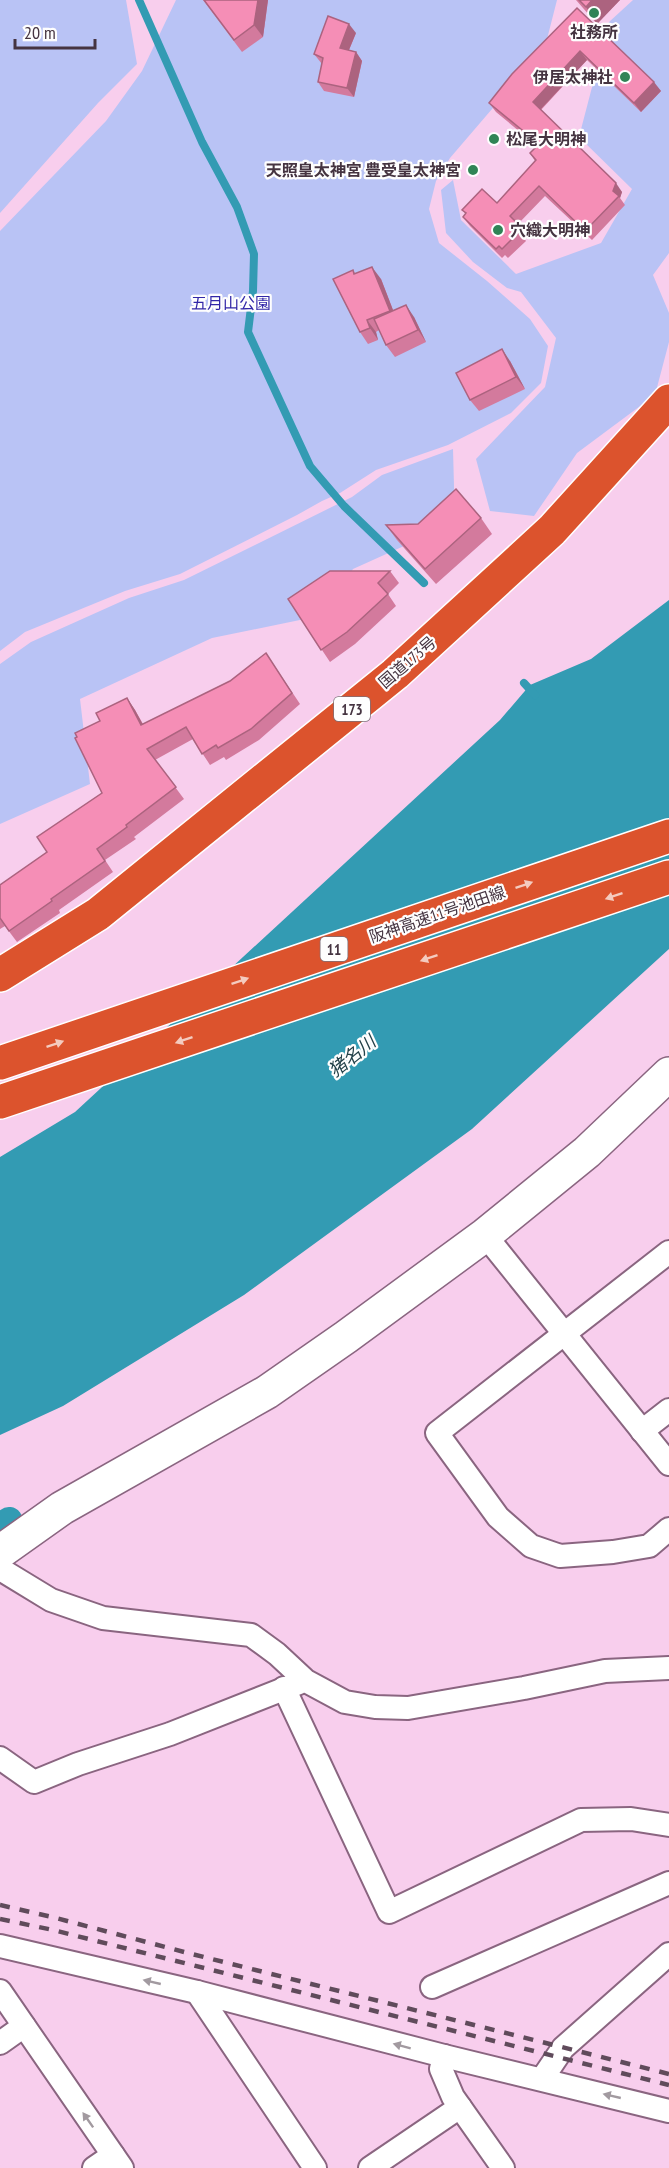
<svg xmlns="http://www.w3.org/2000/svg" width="669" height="2168" font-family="'PT Sans Narrow','Noto Sans JP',sans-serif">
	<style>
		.green { fill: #b9c3f5 }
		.water { fill: #339bb3 }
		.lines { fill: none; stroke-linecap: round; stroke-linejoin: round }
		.stream { stroke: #339bb3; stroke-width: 8 }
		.canal { stroke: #339bb3; stroke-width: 28 }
		.street-casing { stroke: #8a6580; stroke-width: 26 }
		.secondary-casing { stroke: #8a6580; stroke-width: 36 }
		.highway-casing { stroke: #fff; stroke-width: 36 }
		.street { stroke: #fff; stroke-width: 22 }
		.secondary { stroke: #fff; stroke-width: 33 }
		.highway { stroke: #dc532d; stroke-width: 33 }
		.rail { stroke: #604b5b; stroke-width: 4.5; stroke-dasharray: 10 10; stroke-linecap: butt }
		.wall { fill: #d37a9d }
		.shaded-wall { fill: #ac637f }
		.building { fill: #f58eb6; stroke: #ac637f; stroke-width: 1.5 }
		.oneway { fill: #f4cbbf }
		.oneway2 { fill: #a29aa0 }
		.poi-dot { fill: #308456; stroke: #fefefe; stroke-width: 2 }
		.labels { text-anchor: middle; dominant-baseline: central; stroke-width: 4.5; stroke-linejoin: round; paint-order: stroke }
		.shield { fill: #fefefe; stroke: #7c717a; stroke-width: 1.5 }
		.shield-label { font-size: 15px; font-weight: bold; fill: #453441 }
		.poi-label { font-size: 16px; font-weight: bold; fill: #453441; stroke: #fefefe; text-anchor: end }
		.park-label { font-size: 16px; fill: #3227a8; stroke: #fefefe }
		.street-label { font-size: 16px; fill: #453441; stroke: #fefefe }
		.water-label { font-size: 18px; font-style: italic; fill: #234149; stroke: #fefefe }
	</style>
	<rect width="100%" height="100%" fill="#f8ceed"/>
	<g class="green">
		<polygon points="0,0 126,0 137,64 98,103 0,213"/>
		<polygon points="176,0 557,0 545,47 450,158 436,181 429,209 439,243 487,281 530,319 548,346 541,383 511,413 448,445 376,470 340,493 322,501 297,515 180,574 125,591 25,632 0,651 0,231 106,121 142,71"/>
		<polygon points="633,0 669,0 669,253 653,275 669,313 669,342 655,395 577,453 534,516 490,511 476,459 545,387 556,338 521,292 507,288 473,262 446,233 441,190 453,180 461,220 516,274 601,243 632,189 579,137 609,22"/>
		<polygon points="453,449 455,523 353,569 324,615 212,638 80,699 90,784 0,824 0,664 31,642 129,598 184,580 352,497 382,475"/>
	</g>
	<polygon class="water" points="669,600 669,949 472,1129 244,1295 63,1406 0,1435 0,1157 75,1112 500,720 530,685 591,659"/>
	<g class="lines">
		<g class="stream">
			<polyline points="139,0 202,142 237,207 254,254 253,291 248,332 310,466 344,506 424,583"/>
			<polyline points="524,683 535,695"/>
		</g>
		<polyline class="canal" points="0,1528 9,1521"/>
		<defs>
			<g id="street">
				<polyline points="485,1235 669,1464"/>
				<polyline points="669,1252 437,1433 498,1517 531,1546 560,1556 613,1552 649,1546 669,1529"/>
				<polyline points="642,1431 669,1410"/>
				<polyline points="0,1569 51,1600 103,1618 251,1635 277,1654 306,1681 345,1702 375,1707 408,1708 524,1688 605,1671 669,1668"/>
				<polyline points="284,1688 389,1912 581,1820 631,1819 669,1825"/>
				<polyline points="0,1758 34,1782 78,1764 170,1734 299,1683"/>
				<polyline points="0,1946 197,1992 444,2056 669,2111"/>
				<polyline points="432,1987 669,1883"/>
				<polyline points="0,1991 122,2168"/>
				<polyline points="197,1992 315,2168"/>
				<polyline points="0,2043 24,2026"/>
				<polyline points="444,2056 441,2069 453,2097 503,2168"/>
				<polyline points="542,2079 563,2048 669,1954"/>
				<polyline points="94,2168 113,2155"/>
				<polyline points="370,2168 460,2107"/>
			</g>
			<polyline id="secondary" points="0,1552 62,1508 267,1392 346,1337 485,1235 587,1152 669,1074"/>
			<g id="highway">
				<polyline points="0,975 98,914 395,674 552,530 669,401"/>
				<polyline points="0,1063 669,836"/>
				<polyline points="0,1102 669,877"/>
			</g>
		</defs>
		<use href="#street" class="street-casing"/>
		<use href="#secondary" class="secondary-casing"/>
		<use href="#highway" class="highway-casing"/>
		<use href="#street" class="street"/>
		<use href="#secondary" class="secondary"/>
		<use href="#highway" class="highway"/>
		<g class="rail">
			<polyline points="0,1905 56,1918 188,1953 669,2074"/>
			<polyline points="0,1919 53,1930 669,2085"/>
		</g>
	</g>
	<g class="wall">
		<polygon points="203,0 268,0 263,37 242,52"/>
		<polygon points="576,0 620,0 597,24"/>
		<polygon points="577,8 661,91 641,112 587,60 541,110 622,192 620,198 625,205 592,240 545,196 518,224 526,234 523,237 526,241 508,258 505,255 502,258 470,226 463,217 466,214 462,210 497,203 535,161 530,153 537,146 496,112 489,103"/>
		<polygon points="356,33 349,50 356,52 362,61 354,97 324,91 318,82 322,64 314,54"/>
		<polygon points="353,270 355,273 381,279 393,310 414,317 426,342 395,357 386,345 379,330 376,332 378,340 368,344 360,332"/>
		<polygon points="510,361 525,389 479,411 470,400"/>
		<polygon points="481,518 492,534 436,584 397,540 386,525 418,524"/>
		<polygon points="390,571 399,583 388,594 396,606 355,644 330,662 288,599"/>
		<polygon points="266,653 300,704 259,740 226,760 224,757 210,765 193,739 155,760 184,799 134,837 136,839 105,860 113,872 59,910 60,913 17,942 5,926 0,929 0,885 47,852 102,793 127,698 135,710 143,724 230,681"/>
	</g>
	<g class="shaded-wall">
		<polygon points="258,0 268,0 263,37 254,25"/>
		<polygon points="592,0 620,0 597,24 586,7"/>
		<polygon points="349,24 356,33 346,57 340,48"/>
		<polygon points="580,51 587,60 539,111 533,102"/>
		<polygon points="356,52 362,61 354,97 347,88"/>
		<polygon points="654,82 661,91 641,112 634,103"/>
		<polygon points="616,183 622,192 620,198 613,191"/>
		<polygon points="519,225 526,234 523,237 516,229"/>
		<polygon points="372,267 381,279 398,323 390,311"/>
		<polygon points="406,305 414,317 426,342 418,330"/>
		<polygon points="367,320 376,332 378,340 370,328"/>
		<polygon points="502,349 510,361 525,389 516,377"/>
		<polygon points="127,698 135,710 149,736 141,725"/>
	</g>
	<g class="building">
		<polygon points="204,0 258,0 254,25 234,40"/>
		<polygon points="579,0 592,0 586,7"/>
		<polygon points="577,8 654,82 634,103 580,51 533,102 616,183 613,191 619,196 585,231 539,186 510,216 519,225 516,229 519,232 502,249 499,246 496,249 463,217 466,213 462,210 482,189 497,203 536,160 530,153 539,144 489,103 512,74"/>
		<polygon points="328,16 349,24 340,48 356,52 347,88 318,82 323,58 314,54"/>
		<polygon points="372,267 390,311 367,320 370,328 360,332 333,279 353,270 354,274"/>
		<polygon points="406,305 418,330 386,345 374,319"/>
		<polygon points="502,349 516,377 470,400 456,373"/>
		<polygon points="456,489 481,518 425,569 386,525 418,524"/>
		<polygon points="330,571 390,571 378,583 388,594 347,632 321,650 288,599"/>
		<polygon points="266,653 292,693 251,729 218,748 216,745 202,754 186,727 147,749 176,787 126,825 127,827 97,849 105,861 51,899 52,901 9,931 0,918 0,885 47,852 37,837 102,793 75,738 77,737 75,733 100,721 96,713 127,698 141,725 230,681"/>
	</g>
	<defs><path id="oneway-solid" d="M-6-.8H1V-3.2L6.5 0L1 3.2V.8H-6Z" transform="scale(1.5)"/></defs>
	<g class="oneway">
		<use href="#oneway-solid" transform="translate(524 885) rotate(-19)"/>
		<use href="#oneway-solid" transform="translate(614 896) rotate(161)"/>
		<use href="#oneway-solid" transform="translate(429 958) rotate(161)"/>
		<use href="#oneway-solid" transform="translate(240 981) rotate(-19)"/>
		<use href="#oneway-solid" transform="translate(184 1040) rotate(161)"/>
		<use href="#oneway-solid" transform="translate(55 1044) rotate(-19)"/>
	</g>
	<g class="oneway2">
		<use href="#oneway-solid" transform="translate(152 1982) rotate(-167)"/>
		<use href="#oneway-solid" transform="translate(402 2046) rotate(-165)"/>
		<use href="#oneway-solid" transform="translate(612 2096) rotate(-167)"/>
		<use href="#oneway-solid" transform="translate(88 2120) rotate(-125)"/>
	</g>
	<g class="poi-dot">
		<circle cx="594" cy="13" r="6"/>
		<circle cx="625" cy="77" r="6"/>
		<circle cx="494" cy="139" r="6"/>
		<circle cx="473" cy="170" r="6"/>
		<circle cx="498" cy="230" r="6"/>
	</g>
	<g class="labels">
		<g class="shield">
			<rect x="334" y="697" width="36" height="24" rx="4.5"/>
			<rect x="320.5" y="937" width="27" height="24" rx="4.5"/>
		</g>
		<g class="shield-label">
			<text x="352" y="709">173</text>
			<text x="334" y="949">11</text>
		</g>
		<g class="poi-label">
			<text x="594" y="32" text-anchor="middle">社務所</text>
			<text x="613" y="77">伊居太神社</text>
			<text x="506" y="139" text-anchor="start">松尾大明神</text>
			<text x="461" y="170">天照皇太神宮 豊受皇太神宮</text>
			<text x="510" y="230" text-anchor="start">穴織大明神</text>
		</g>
		<g class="park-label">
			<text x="231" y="303">五月山公園</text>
		</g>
		<g class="street-label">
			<text transform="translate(407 662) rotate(-41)">国道173号</text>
			<text transform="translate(437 914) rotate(-19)">阪神高速11号池田線</text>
		</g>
		<g class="water-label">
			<text transform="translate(352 1056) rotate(-39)">猪名川</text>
		</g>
	</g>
	<path d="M15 39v9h80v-9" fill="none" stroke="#453441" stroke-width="3"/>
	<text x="24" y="39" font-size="18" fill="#453441" stroke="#fefefe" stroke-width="4.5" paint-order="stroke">20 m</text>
</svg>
